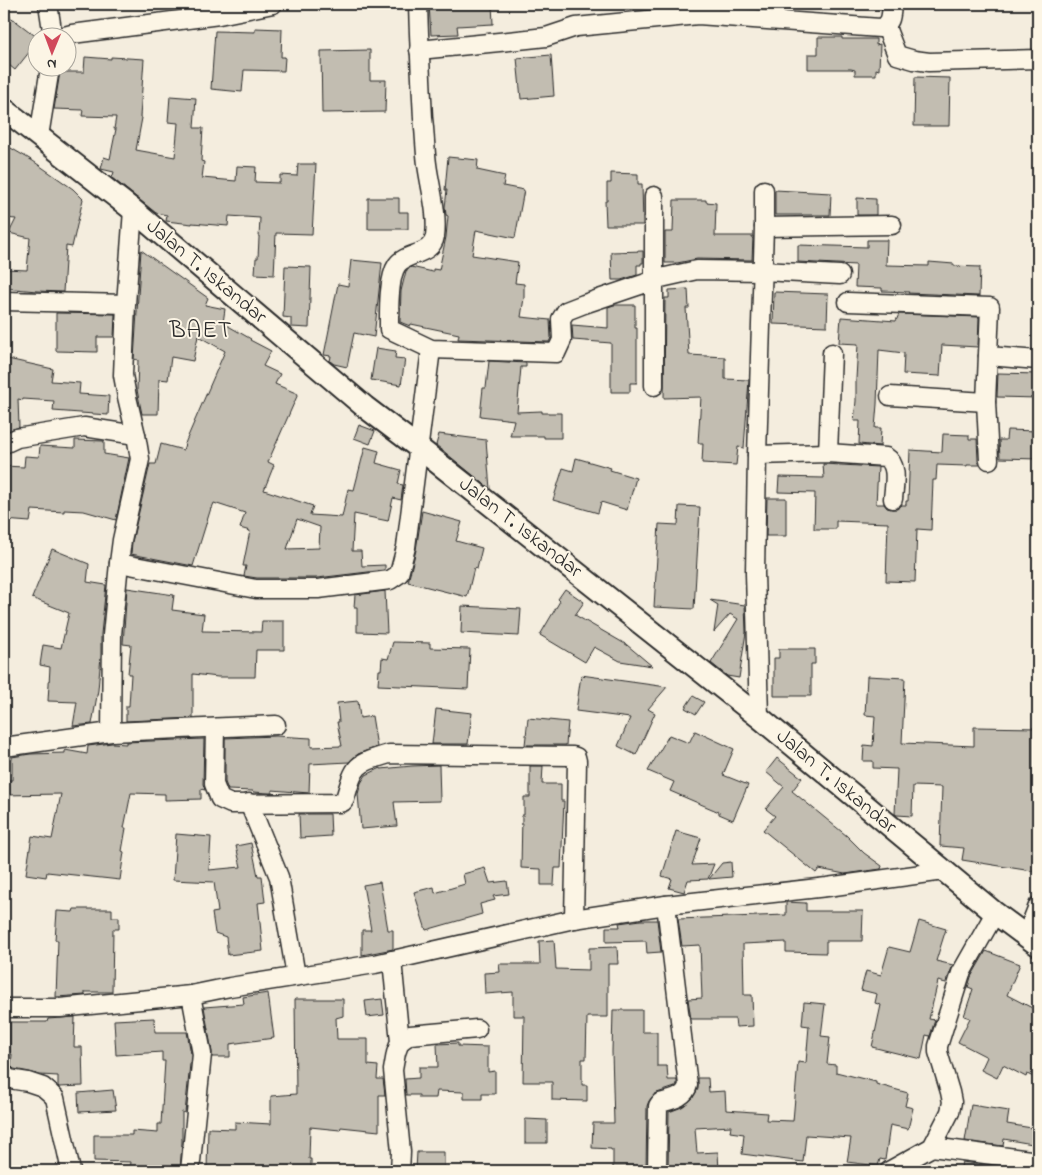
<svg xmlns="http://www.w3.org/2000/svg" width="1042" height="1175" font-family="'Indie Flower',sans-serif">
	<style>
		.building { fill: #c2bdb1; stroke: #2b2b2b; fill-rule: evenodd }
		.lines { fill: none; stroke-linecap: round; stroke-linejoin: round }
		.minor-casing { stroke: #2b2b2b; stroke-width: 21 }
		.tertiary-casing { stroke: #2b2b2b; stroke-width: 25 }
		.minor { stroke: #fcf5e5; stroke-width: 18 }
		.tertiary { stroke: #fcf5e5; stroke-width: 21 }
		.labels { text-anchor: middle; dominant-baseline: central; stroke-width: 4; stroke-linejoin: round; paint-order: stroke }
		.street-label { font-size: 21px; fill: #2b2b2b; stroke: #fcf5e5 }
		.quarter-label { font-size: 24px; letter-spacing: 1px; fill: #2b2b2b; stroke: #fcf5e5 }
	</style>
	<rect width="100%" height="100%" fill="#f4edde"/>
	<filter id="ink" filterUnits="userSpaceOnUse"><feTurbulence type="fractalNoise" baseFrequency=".02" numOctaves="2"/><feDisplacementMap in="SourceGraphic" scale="10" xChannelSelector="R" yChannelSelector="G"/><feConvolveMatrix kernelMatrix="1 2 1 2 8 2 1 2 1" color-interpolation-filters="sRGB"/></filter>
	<g filter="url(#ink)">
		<g class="building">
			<polygon points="429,4 492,4 493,24 457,26 458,34 431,35"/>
			<polygon points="4,12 38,38 38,41 15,70 4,61"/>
			<polygon points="255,28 282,29 281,57 285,57 284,71 244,70 242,92 211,89 215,31 255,32"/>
			<polygon points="818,37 842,37 842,39 876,39 876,45 880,44 879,70 876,69 876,75 855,75 855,70 851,69 808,69 808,54 818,54"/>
			<polygon points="370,50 370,80 386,80 385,112 322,113 321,51"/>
			<polygon points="551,55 554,96 521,99 517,58"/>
			<polygon points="85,57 111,59 111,57 144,59 140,117 142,118 136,150 175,157 178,123 168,122 170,96 196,98 194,128 203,128 201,161 204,162 202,178 236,181 237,166 256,167 255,182 280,183 280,175 297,176 298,164 316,164 312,234 276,233 274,275 255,274 256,258 258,258 260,218 229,216 228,226 192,223 192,224 166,221 167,215 156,213 112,178 114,172 101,169 104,157 110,159 116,129 114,129 116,117 82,116 83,110 54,109 60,72 84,72"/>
			<polygon points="915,77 950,78 949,126 914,126"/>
			<polygon points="4,144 33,161 73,189 83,199 72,247 66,246 63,292 37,291 4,288 4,269 27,270 30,238 9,233 16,219 4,218"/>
			<polygon points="448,157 478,160 477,170 505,176 503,186 524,190 515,238 476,230 472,255 518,262 515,283 524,284 524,298 521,317 550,320 551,338 549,342 458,339 459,334 411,324 410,326 400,322 401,291 406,271 411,267 433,272 433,269 439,270 446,237 448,216 446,215 445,207 447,190 445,190"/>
			<polygon points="611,173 638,174 638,184 642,184 643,225 606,225 605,201 607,201 607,183 611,183"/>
			<polygon points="775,190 831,193 830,215 775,215"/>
			<polygon points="368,198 399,198 399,212 408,212 408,229 368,229"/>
			<polygon points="857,198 876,199 876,215 857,215"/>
			<polygon points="674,200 706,200 706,202 716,203 715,236 753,236 752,260 697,259 677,263 665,263 665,232 673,232"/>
			<polygon points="867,240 887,240 886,265 929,266 929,262 954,264 954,266 980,267 979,296 908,293 909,292 882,291 882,288 855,287 856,265 798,262 798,245 867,247"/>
			<path d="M141 250 208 298 205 305 225 309 223 323 251 339 250 340 271 351 263 366 280 374 275 384 298 394 268 462 274 465 264 490 313 506 310 515 342 517 348 489 354 490 365 447 379 451 376 463 401 470 398 484 403 485 401 500 393 498 388 521 354 514 352 551H361L362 566 385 565V570L317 578H257L244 576 246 566H243L250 531 240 528 245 513 214 503 212 508H211L193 566 131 554 132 542 150 464H156L161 444 183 450 186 441 225 351 198 336 193 361 171 357 168 380 159 379 158 414H142L137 390 138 360 134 359ZM297 519 320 527 319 548 287 549Z"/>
			<polygon points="643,251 643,263 641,263 641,265 637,265 637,275 621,280 612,280 611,252"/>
			<polygon points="351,260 382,263 374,337 354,333 347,367 334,364 330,361 331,356 324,355 338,284 348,286"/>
			<polygon points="285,266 311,267 309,328 291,327 291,318 283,317"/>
			<polygon points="688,289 689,308 686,308 689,355 725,357 725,379 749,380 744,448 738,447 736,465 702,463 703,443 698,443 701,397 664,398 665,298 669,298 669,290"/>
			<polygon points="774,292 828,294 827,326 773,324"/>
			<polygon points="614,305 635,305 635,328 637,328 637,383 630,383 630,392 611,392 611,343 573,340 572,325 608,328 608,307"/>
			<polygon points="56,313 115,314 114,337 97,337 97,352 56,351"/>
			<polygon points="899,314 979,317 978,347 942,345 940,376 903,374 904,353 879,350 877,404 875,428 881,428 880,446 859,444 860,421 854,421 856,401 856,379 858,344 839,343 841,317 896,321"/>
			<polygon points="376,348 396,351 395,358 405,359 401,385 371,380"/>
			<polygon points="8,359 53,369 51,381 80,383 79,394 109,396 108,415 53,411 54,401 23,399 23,400 18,399 19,427 4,432 4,377"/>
			<polygon points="489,361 526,363 526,367 521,367 517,412 542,411 542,413 561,413 561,438 544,438 544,436 510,436 514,420 480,416 483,388 486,388"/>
			<polygon points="998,373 1038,374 1038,398 997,397"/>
			<polygon points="359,425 375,431 370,444 354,438"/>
			<polygon points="1007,430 1038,431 1038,459 1000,458 999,440 1006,440"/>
			<polygon points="439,434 486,440 490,489 436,445"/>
			<polygon points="943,434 969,435 969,439 977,439 978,461 980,465 967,465 967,466 937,465 936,480 933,480 931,530 917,529 915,582 886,581 888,523 836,521 836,529 814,529 815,493 778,492 779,477 824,478 823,464 878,467 876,504 884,504 887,508 892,509 897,509 902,505 906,505 906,501 908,501 910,450 942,452"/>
			<polygon points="75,440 104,441 104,454 129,458 116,520 84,511 64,510 64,512 32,510 30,522 4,520 4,466 24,467 25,456 39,457 40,446 75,448"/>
			<polygon points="576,458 611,468 610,470 636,478 627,510 601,502 598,513 553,500 563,468 573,471"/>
			<polygon points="767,498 786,498 786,536 766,536"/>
			<polygon points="679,506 700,507 694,609 654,607 659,524 678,525"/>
			<polygon points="422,511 462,522 456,541 482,548 477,569 474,568 467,597 408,582 416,550"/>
			<polygon points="52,549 89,564 87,582 106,585 101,634 101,656 98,690 92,724 73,726 77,702 48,701 50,667 40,665 43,645 61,648 69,613 32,598"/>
			<polygon points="127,588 174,595 172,610 204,614 202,631 261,632 262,621 284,621 284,650 256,650 255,677 218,677 193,674 193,718 126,721 126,706 129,706 131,674 128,674 131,645 123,644"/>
			<polygon points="565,589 584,602 575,615 627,645 652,666 620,661 594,647 585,662 540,635 560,601 558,599"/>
			<polygon points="385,591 387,633 357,632 357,607 354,607 355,595"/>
			<polygon points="710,600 745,605 746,632 739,678 727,676 711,663 738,619 730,614 714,632 718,605"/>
			<polygon points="462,606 521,609 519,636 461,633"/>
			<polygon points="393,642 430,643 430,648 470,649 468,689 378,685 379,670 381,670 382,658 388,659"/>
			<polygon points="779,649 815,649 815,664 811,664 811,696 774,696 774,658 779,658"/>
			<polygon points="581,675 667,687 648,709 655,713 636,755 618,746 630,718 576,711"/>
			<polygon points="867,676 905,678 902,743 974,746 974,727 1038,728 1038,808 1037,828 1038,828 1038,872 962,860 964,848 940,846 942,787 913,786 912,816 897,815 895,814 897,769 873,768 873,761 863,761 864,745 873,746 875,716 865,715"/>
			<polygon points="693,696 704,702 696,714 685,708"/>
			<polygon points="358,701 360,718 372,716 377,747 358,754 349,762 310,764 309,793 272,790 272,793 269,793 253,792 253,791 228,790 225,782 225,738 276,736 311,738 311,747 342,746 337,722 339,722 337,703"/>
			<polygon points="436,709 472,713 468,744 432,744"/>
			<polygon points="528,718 568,722 566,745 525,745"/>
			<polygon points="695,731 734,749 723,775 748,785 733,820 719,814 719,812 670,791 674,782 648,771 669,735 689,743"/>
			<polygon points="204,739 203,784 205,790 201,789 201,799 165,800 165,794 131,793 124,828 126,828 122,851 124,852 120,880 47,872 46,877 26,874 32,836 52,839 61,794 4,795 4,780 12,780 12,757 30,754 65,753 65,750 87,754 88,746 112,743 126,744 126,742"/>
			<polygon points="777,758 802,778 792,791 847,836 864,853 882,866 881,869 845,874 819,869 816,873 763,830 775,816 766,809 784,787 766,772"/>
			<polygon points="439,765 440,801 394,802 397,826 361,829 358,794 361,783 366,775 381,768 381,769 412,766"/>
			<polygon points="530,766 543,766 542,784 561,784 561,801 564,801 561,868 555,868 554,885 541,885 541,869 521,868 522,815 524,815 524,797 530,797"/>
			<polygon points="299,814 330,814 331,836 300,838"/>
			<polygon points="676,831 701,838 692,865 714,864 708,879 688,880 684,892 669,888 672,879 662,876"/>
			<polygon points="176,834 211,837 209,870 241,867 236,846 251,843 258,876 262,876 265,902 258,903 263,951 228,955 226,937 215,933 212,913 218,912 214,882 173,880"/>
			<polygon points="731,862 732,877 709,879 722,863"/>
			<polygon points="485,868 490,883 507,881 509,894 493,896 495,900 480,904 482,914 426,930 414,892 434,887 435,893 465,884 463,874"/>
			<polygon points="380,882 388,930 393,930 393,949 362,955 362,930 371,930 363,885"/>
			<polygon points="786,902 806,903 806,911 863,911 862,941 826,941 826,953 786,952 786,942 743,944 744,995 752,995 753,1026 736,1027 735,1019 691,1019 688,999 702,998 700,945 682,946 678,919 786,915"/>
			<polygon points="74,909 112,909 112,917 119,917 119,929 113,929 112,992 85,992 85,995 56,997 58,940 55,940 57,911 73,912"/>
			<polygon points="641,920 657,920 661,952 647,953 646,941 606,942 606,927 620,927 619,923"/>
			<polygon points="919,921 946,929 936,961 953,965 948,978 947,978 946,983 938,981 929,1019 935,1020 930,1036 926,1035 921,1059 872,1047 881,1005 875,1003 877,994 861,990 866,971 881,975 889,947 910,952"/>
			<polygon points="554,940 556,969 589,970 589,948 617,947 618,964 608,964 608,1017 587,1017 586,1059 582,1059 582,1085 587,1085 587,1101 552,1100 552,1082 523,1082 524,1016 513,1016 513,992 485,994 484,973 500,972 499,964 540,964 539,941"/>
			<polygon points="986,951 1020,964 1007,995 1038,1011 1038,1079 1027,1074 1026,1077 1003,1065 997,1078 981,1070 987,1057 958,1042 970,1018 964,1016 973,989 968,987 971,977"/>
			<polygon points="268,993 274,1038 230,1044 230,1057 212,1057 212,1052 204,1007 244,1004 243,997"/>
			<polygon points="295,999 343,999 343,1016 336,1018 337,1039 368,1039 368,1065 378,1066 377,1079 383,1079 385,1095 379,1095 379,1131 341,1127 340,1130 310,1127 309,1159 311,1159 311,1171 258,1169 258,1171 207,1171 208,1128 235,1129 235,1122 271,1124 271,1096 296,1094"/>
			<polygon points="382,999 384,1015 367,1017 365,1001"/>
			<polygon points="804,1002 825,1004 821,1036 830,1037 827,1064 836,1065 836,1072 876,1082 876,1084 908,1093 905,1106 913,1108 908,1129 890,1125 885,1160 880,1159 878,1166 847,1162 851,1138 806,1135 803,1162 742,1154 744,1134 730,1132 731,1126 695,1128 697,1153 718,1152 719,1171 668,1171 669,1112 682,1107 692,1099 698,1089 698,1078 708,1078 709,1092 725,1091 726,1110 767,1113 766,1120 793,1121 798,1062 806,1063 809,1026 802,1025"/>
			<polygon points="613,1010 642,1010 642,1032 657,1032 657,1066 667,1066 668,1080 677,1080 677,1084 675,1087 657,1093 652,1097 649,1101 647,1106 646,1169 629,1169 629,1171 613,1171 613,1150 611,1150 611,1149 592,1148 593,1123 614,1123 612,1052"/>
			<polygon points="75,1017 74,1047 82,1047 83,1086 59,1087 58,1086 58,1076 40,1075 30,1072 14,1069 11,1066 12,1054 10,1054 10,1022 47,1022 48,1019"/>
			<polygon points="154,1018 155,1032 187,1032 191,1054 185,1113 182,1112 182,1142 180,1171 130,1169 131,1162 94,1161 94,1135 132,1135 132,1131 158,1133 158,1124 161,1124 165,1061 162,1061 162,1052 116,1055 114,1020"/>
			<polygon points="458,1043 458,1046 488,1047 488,1072 495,1071 495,1094 482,1094 482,1099 464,1099 464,1092 437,1091 436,1098 419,1098 419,1095 406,1095 405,1079 419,1078 419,1067 438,1067 437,1044"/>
			<polygon points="113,1090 116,1110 79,1112 78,1093"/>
			<polygon points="971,1105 1009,1111 1007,1124 1038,1129 1038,1145 1004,1139 1003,1146 965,1141"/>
			<polygon points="525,1119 547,1120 547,1143 525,1143"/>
			<polygon points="417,1152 444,1152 444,1170 416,1170"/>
			<polygon points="962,1162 1000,1167 999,1171 960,1171"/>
		</g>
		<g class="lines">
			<defs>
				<g id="minor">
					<polyline points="48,4 52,30 55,38"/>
					<path d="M418 4C419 42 421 80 423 118 425 134 425 149 427 164 430 188 438 212 435 236 432 256 406 252 397 265 388 278 389 313 389 329L431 349 556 353 562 340 561 319 566 311 584 304 661 278 697 270 762 271 840 275"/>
					<polyline points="886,27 897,55 914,60 929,62 1038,59"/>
					<polyline points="57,38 72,34 219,15 273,4"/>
					<path d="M419 50 509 41 546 37 576 27 698 15 880 28C892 25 891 14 892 4"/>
					<polyline points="39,136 50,68"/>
					<polyline points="764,227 892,225"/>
					<polyline points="4,301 126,304"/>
					<polyline points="848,302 990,307 986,402 989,460"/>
					<polyline points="988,356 1038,360"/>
					<polyline points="654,386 654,196"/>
					<polyline points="890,396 986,402"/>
					<polyline points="4,444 17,438 84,427 136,435"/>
					<polyline points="828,453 832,353"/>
					<path d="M757 455 828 453 886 457C899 465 894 485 893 499"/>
					<polyline points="119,563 256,589 318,589 390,580 399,574 406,547 431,349"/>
					<polyline points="759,717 755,573 757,455 764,227 764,190"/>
					<path d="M215 728 214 784 220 799 231 804 339 803 343 802 345 799C355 764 355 764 389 754L573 756 576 757 577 761 574 919"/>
					<polyline points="111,732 112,635 119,563 122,540 140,459 136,435 127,397 123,375 126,304 133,210"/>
					<polyline points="4,747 111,732 276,725"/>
					<polyline points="249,803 279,877 296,976"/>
					<polyline points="1026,936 1038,906"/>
					<polyline points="392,960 400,1042"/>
					<polyline points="4,1008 60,1008 191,995 230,987 375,964 574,919 666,905 827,887 944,871"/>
					<polyline points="4,1074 9,1079 28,1082 43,1087 50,1093 55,1098 71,1171"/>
					<polyline points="932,1147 1038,1161"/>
					<polyline points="190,1171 202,1054 191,995"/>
					<polyline points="400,1171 401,1152 393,1070 396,1053 400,1042 410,1035 477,1029"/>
					<path d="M657 1171 658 1106 660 1103C671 1100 685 1098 688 1085L666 905"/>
					<polyline points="889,1171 932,1147 950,1112 952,1102 950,1092 938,1052 938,1046 961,973 995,913"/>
				</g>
				<polyline id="tertiary" points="4,109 133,210 365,407 419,448 759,717 995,913 1038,945"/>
			</defs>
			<use href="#minor" class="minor-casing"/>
			<use href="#tertiary" class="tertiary-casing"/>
			<use href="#minor" class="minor"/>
			<use href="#tertiary" class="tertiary"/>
		</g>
	</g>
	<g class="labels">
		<g class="street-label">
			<text transform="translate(206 272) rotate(40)">Jalan T. Iskandar</text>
			<text transform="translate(520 528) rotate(38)">Jalan T. Iskandar</text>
			<text transform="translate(836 782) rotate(40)">Jalan T. Iskandar</text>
		</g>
		<g class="quarter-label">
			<text x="201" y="331">BAET</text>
		</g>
	</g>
	<rect width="1042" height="1175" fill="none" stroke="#fcf5e5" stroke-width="20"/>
	<rect x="10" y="10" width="1022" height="1155" fill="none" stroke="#2b2b2b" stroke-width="2" filter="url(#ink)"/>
	<g transform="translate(52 52) rotate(181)"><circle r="24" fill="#fcf5e5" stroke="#a8a49b"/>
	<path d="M0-4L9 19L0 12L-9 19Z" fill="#d1495b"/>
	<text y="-8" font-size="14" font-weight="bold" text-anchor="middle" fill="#2b2b2b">N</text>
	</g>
</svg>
